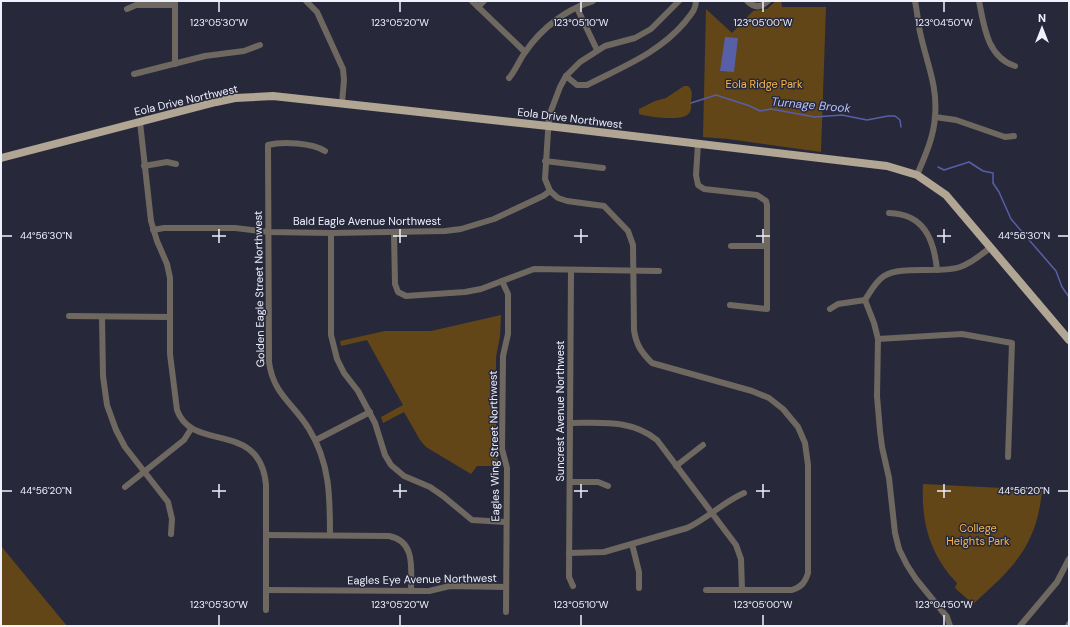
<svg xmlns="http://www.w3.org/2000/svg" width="1070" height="627" font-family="'DM Sans',sans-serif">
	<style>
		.green { fill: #624617 }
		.water { fill: #575fa7 }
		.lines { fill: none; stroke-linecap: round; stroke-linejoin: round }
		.stream { stroke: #575fa7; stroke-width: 1.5 }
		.minor { stroke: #6e6860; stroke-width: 6 }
		.major { stroke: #b1a594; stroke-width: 8 }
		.ticks { fill: none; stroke: #eff1fd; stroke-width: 1.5 }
		.labels { text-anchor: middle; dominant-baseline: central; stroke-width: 3; stroke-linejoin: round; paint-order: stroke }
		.park-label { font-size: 11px; fill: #f8b648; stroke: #27293b }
		.street-label { font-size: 11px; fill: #eff1fd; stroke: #27293b }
		.water-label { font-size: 12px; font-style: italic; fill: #b6c0fd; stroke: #27293b }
		.ticks-label { font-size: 10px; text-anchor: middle; fill: #eff1fd; stroke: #27293b; stroke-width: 3; stroke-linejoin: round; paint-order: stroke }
	</style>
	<rect width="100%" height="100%" fill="#27293b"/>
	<g class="green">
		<polygon points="776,1 781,1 782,7 826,7 821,152 728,139 703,137 706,9 732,33 753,11 767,9"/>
		<path d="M684 86H688C693 90 692 96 691 101 691 107 692 112 687 115 679 121 648 117 639 114V109L655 101 666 98Z"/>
		<polygon points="501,315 500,336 496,357 496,448 499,466 477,466 471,474 426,447 420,440 404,412 383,423 381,417 403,405 367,340 341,346 340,341 385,331 431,331"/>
		<path d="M923 484 1042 490C1037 546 1013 568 973 604L955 588 957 583C930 555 921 522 923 484Z"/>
		<polygon points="1,546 67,626 1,626"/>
	</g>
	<polygon class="water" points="725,37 738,38 734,72 720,71"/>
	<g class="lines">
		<g class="stream">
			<polyline points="691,103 716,95 750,106 760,111 771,109 815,117 842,115 867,120 888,116 895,116 900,120 901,127"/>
			<polyline points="938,167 944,170 969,162 983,171 993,173 993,183 999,192 1011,219 1056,271 1062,287 1069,297"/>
		</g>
		<g class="minor">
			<polyline points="306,1 317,12 343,69 344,80 342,103"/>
			<polyline points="472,1 525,52"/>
			<path d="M679 1 651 29 635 38 605 46 580 62 566 76 560 87 549 116 545 179 550 191 558 198 567 201 604 206 628 231 633 245 634 330C636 345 642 353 652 363L752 391 769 398 783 409 798 427 805 443 808 465V573C805 583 801 587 792 590H706"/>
			<path d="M747 1C754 8 761 8 768 1"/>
			<path d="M915 1C917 11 918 22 920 32 926 61 938 86 935 116 934 137 925 156 917 175"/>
			<path d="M979 1C984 26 987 57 1015 66"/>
			<polyline points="478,7 484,1"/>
			<polyline points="577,8 597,50"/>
			<polyline points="127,9 136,5 175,5"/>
			<polyline points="175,64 175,1"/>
			<polyline points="134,74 205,56 244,51 260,45"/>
			<path d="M566 76 577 85H587C622 67 659 53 685 22 690 15 696 10 696 1"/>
			<path d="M509 78C516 70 519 60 526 51 541 29 566 9 593 1"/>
			<polyline points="935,117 956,120 1005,137 1014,136"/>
			<path d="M140 122 151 221 157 241 167 264 170 278V354L177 410C192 453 260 419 266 485V610"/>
			<polyline points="698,144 696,175 698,185 704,189 757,195 766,201 767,205 767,309 730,305"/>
			<path d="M325 151C312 143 283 141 268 145L269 362C273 394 294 404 309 429 330 463 330 497 330 535"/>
			<polyline points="545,161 603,168"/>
			<polyline points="144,166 167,162 176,164"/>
			<path d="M889 213C924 214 934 239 937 270"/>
			<polyline points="153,230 164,228 235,228 269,232 331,233 445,231 461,229 494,219 543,196 550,191"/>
			<polyline points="331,233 331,335 337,359 344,373 358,391 375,423 385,455 391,465 404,476 430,487 443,496 472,520 506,522"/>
			<polyline points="394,233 395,284 398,292 406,296 465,292 481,289 534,269 659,271"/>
			<polyline points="731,246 766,246"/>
			<polyline points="571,270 569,577 573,586"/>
			<polyline points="502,281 508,294 508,334 503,356 502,449 507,468 506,612"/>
			<polyline points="865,300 874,323 878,339 877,396 880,431 882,447 889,478 895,533 899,549 907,565 916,579 947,617 950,626"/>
			<path d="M865 300C871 291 875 282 884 276 901 265 939 274 960 267 972 263 982 254 991 247"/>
			<polyline points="830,309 838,304 865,300"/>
			<polyline points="69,316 170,317"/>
			<polyline points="102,317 103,376 107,405 116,430 125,447 168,502 172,519 171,534"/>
			<polyline points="878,339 962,334 1012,343 1008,457"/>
			<path d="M570 423C601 423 631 419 657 440L736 545 741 559 742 589"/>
			<polyline points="316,440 370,412"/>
			<polyline points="676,466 703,445"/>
			<polyline points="570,482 598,482 608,486"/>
			<polyline points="125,487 184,440 191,429"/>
			<path d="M266 535 389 536C416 541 411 569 411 591"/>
			<polyline points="632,544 639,572 639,588"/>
			<path d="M569 553 604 552 687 528C707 519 723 502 744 493"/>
			<polyline points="267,590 429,591 450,586 506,587"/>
			<polyline points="1020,626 1057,582 1069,559"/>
			<polyline points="1068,626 1069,624"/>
		</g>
		<polyline class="major" points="1,158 216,102 235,98 273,96 548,126 887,166 917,175 946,195 1069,340"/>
	</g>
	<path class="ticks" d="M219 2V12M400 2V12M581 2V12M763 2V12M944 2V12M219 229V243M400 229V243M581 229V243M763 229V243M944 229V243M2 236H12M212 236H226M393 236H407M574 236H588M756 236H770M937 236H951M1058 236H1068M219 484V498M400 484V498M581 484V498M763 484V498M944 484V498M2 491H12M212 491H226M393 491H407M574 491H588M756 491H770M937 491H951M1058 491H1068M219 615V625M400 615V625M581 615V625M763 615V625M944 615V625"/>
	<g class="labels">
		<g class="park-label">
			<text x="764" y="84">Eola Ridge Park</text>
			<text x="978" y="528">College<tspan x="978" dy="13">Heights Park</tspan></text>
		</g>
		<g class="street-label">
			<text transform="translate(186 100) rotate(-13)">Eola Drive Northwest</text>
			<text transform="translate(570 118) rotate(7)">Eola Drive Northwest</text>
			<text x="367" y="221">Bald Eagle Avenue Northwest</text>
			<text transform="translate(259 289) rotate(-91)">Golden Eagle Street Northwest</text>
			<text transform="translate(560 411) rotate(-90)">Suncrest Avenue Northwest</text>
			<text transform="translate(494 446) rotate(-91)">Eagles Wing Street Northwest</text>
			<text transform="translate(422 579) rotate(-1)">Eagles Eye Avenue Northwest</text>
		</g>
		<g class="water-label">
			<text transform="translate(811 105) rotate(5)">Turnage Brook</text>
		</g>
	</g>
	<g class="ticks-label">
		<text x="219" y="26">123°05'30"W</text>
		<text x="400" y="26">123°05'20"W</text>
		<text x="581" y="26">123°05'10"W</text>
		<text x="763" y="26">123°05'00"W</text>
		<text x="944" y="26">123°04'50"W</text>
		<text x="46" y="239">44°56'30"N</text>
		<text x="1024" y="239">44°56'30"N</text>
		<text x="46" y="494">44°56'20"N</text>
		<text x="1024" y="494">44°56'20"N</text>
		<text x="219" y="608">123°05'30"W</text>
		<text x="400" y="608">123°05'20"W</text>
		<text x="581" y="608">123°05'10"W</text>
		<text x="763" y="608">123°05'00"W</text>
		<text x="944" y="608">123°04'50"W</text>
	</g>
	<rect width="1070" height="627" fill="none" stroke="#eff1fd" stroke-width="4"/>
	<g transform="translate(1042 28)" stroke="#27293b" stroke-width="3" paint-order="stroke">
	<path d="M0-3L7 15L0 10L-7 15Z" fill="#eff1fd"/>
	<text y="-6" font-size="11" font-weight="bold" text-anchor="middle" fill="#eff1fd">N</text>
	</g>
</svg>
